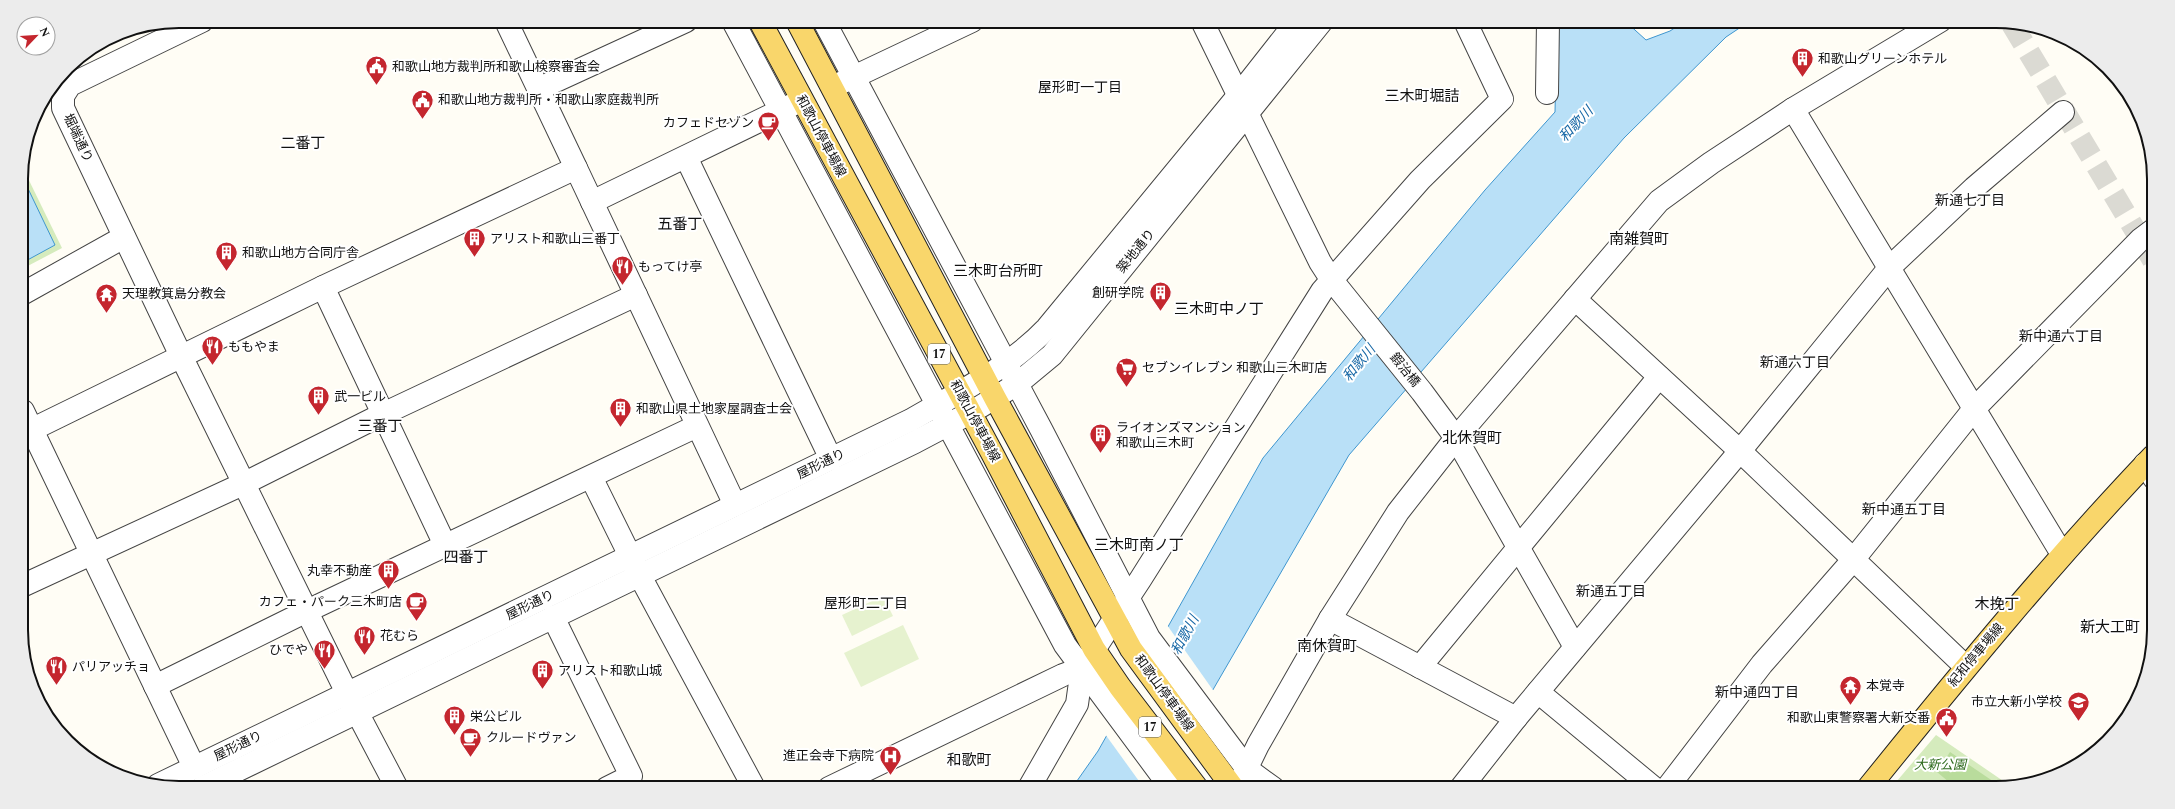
<svg xmlns="http://www.w3.org/2000/svg" width="2175" height="809" font-family="Spectral,'Noto Sans JP',serif">
	<style>
		.green { fill: #d5ebbd }
		.forest { fill: #b9dc9c }
		.pitch { fill: #e6f2cf }
		.water { fill: #b9e0f7; stroke: #3f96cf }
		.pier { fill: #fffdf5 }
		.lines { fill: none; stroke-linecap: round; stroke-linejoin: round }
		.minor-tunnel { stroke: #dbdad3; stroke-width: 22; stroke-dasharray: 22 11; stroke-linecap: butt }
		.minor-casing { stroke: #444; stroke-width: 24 }
		.major-casing { stroke: #222; stroke-width: 24 }
		.minor { stroke: #fff; stroke-width: 22 }
		.major { stroke: #f9d66b; stroke-width: 22 }
		.labels { text-anchor: middle; dominant-baseline: central; stroke-width: 4; stroke-linejoin: round; paint-order: stroke }
		.shield { fill: #fff; stroke: #585858; stroke-width: 1 }
		.shield-label { font-size: 12px; font-weight: bold; fill: #111 }
		.poi-label { font-size: 13px; fill: #111; stroke: #fff; text-anchor: start }
		.street-label { font-size: 13px; fill: #111; stroke: #fff }
		.park-label { font-size: 13px; font-style: italic; fill: #2f6b1f; stroke: #fff }
		.neighbourhood-label { font-size: 14px; fill: #111; stroke: #fff }
		.water-label { font-size: 14px; font-style: italic; fill: #1768a6; stroke: #fff }
		.quarter-label { font-size: 15px; fill: #111; stroke: #fff }
		.rim { fill: none; stroke: #111; stroke-width: 2 }
	</style>
	<rect width="100%" height="100%" fill="#fffdf5"/>
	<g class="green">
		<polygon points="22,166 62,248 22,269 21,168"/>
		<polygon points="1936,735 2012,787 1891,788"/>
	</g>
	<polygon class="forest" points="1950,752 2003,788 1956,788 1937,772"/>
	<g class="pitch">
		<polygon points="883,596 893,616 852,636 842,615"/>
		<polygon points="903,625 919,659 861,687 844,653"/>
	</g>
	<g class="water">
		<polygon points="1557,21 1625,21 1646,40 1670,31 1685,21 1750,21 1726,37 1624,138 1349,455 1156,788 1072,788 1098,751 1263,458 1485,190 1555,112"/>
		<polygon points="21,174 55,245 22,263"/>
	</g>
	<polygon class="pier" points="1167,625 1215,693 1158,788 1144,788 1105,734"/>
	<g class="lines">
		<polyline class="minor-tunnel" points="2012,24 2153,260"/>
		<defs>
			<g id="minor">
				<polyline points="202,21 70,85 63,96 63,108 182,358 347,693 397,788"/>
				<polyline points="733,21 1065,645 1171,788"/>
				<polyline points="824,21 1041,429 1149,638 1247,769 1273,788"/>
				<polyline points="1202,21 1320,262 1331,279 1422,392 1456,438 1575,647"/>
				<polyline points="841,83 972,21"/>
				<polyline points="538,89 686,21"/>
				<polyline points="1547,93 1548,21"/>
				<polyline points="1793,109 2062,554"/>
				<polyline points="686,157 831,459"/>
				<polyline points="576,168 735,505"/>
				<polyline points="592,202 794,104"/>
				<polyline points="323,287 445,545"/>
				<polyline points="22,294 124,237"/>
				<polyline points="1575,299 1740,451 1966,667"/>
				<polyline points="23,411 194,767"/>
				<polyline points="31,430 323,287 576,168 506,21"/>
				<polyline points="2145,464 2154,478"/>
				<polyline points="591,477 640,576 754,788"/>
				<polyline points="24,585 245,483 383,414 636,295"/>
				<polyline points="553,617 631,776 607,788"/>
				<polyline points="1330,619 1516,718"/>
				<polyline points="1420,667 1659,377"/>
				<polyline points="155,686 307,611 697,426"/>
				<polyline points="1538,692 1654,788"/>
				<path d="M158 785 911 420C959 392 1009 368 1047 328L1238 96 1297 21"/>
				<polyline points="201,788 915,442 970,413 1017,384 1052,355 1322,21"/>
				<polyline points="829,788 1063,675 1082,668"/>
				<polyline points="1029,788 1077,704 1082,668 1140,580 1322,291 1420,180 1502,99 1465,21"/>
				<polyline points="1237,788 1258,745 1330,619 1398,512 1456,438 1659,201 1711,163 1793,109 1940,21"/>
				<polyline points="1461,788 1516,718 1740,451 1890,267 1974,188 2063,112"/>
				<polyline points="1667,788 1762,664 1853,560 1974,409 2141,239 2153,230"/>
			</g>
			<g id="major">
				<polyline points="760,21 992,453 1094,649 1120,687 1197,788"/>
				<polyline points="797,21 995,398 1131,649 1233,788"/>
				<path d="M1868 788C1960 674 2053 561 2153 456"/>
			</g>
		</defs>
		<use href="#minor" class="minor-casing"/>
		<use href="#major" class="major-casing"/>
		<use href="#minor" class="minor"/>
		<use href="#major" class="major"/>
	</g>
	<defs>
		<symbol id="building-pin" viewBox="-11 -11 22 30"><path d="M0 17L-7.5 6A9.5 9.5 0 1 1 7.5 6Z" fill="#c4262e" stroke="#fff"/><path d="M-4-6H4V6H1V3H-1V6H-4ZM-2.5-4.3h1.7v1.8h-1.7ZM.8-4.3h1.7v1.8H.8ZM-2.5-1h1.7V.8h-1.7ZM.8-1h1.7V.8H.8Z" fill="#fff"/></symbol>
		<symbol id="civic-pin" viewBox="-11 -11 22 30"><path d="M0 17L-7.5 6A9.5 9.5 0 1 1 7.5 6Z" fill="#c4262e" stroke="#fff"/><path d="M-.6-6.5H3V-4.5H.6V-3L4-1V1h2V6H-6V1h2V-1L-.6-3ZM-1.2 2.5V6h2.4V2.5Z" fill="#fff"/></symbol>
		<symbol id="cafe-pin" viewBox="-11 -11 22 30"><path d="M0 17L-7.5 6A9.5 9.5 0 1 1 7.5 6Z" fill="#c4262e" stroke="#fff"/><path d="M-5.5-4.5H6V0H3Q3 3.5 0 3.5H-2.5Q-5.5 3.5-5.5 0ZM3-3.2v2h1.7v-2ZM-6 4.5H4V6H-6Z" fill="#fff"/></symbol>
		<symbol id="restaurant-pin" viewBox="-11 -11 22 30"><path d="M0 17L-7.5 6A9.5 9.5 0 1 1 7.5 6Z" fill="#c4262e" stroke="#fff"/><path d="M-5-6h1v4h1v-4h1v4h1v-4h1v5L-1.5 .5V6h-2V.5L-5-1ZM5-6V6H3V1.5H1.5Q1.5-4 5-6Z" fill="#fff"/></symbol>
		<symbol id="temple-pin" viewBox="-11 -11 22 30"><path d="M0 17L-7.5 6A9.5 9.5 0 1 1 7.5 6Z" fill="#c4262e" stroke="#fff"/><path d="M0-6L5-2H3V0L6.5 2.5H4V6H1.5V3h-3V6H-4V2.5H-6.5L-3 0V-2H-5Z" fill="#fff"/></symbol>
		<symbol id="supermarket-pin" viewBox="-11 -11 22 30"><path d="M0 17L-7.5 6A9.5 9.5 0 1 1 7.5 6Z" fill="#c4262e" stroke="#fff"/><path d="M-6-5.5h2.5l.6 2H6L4.5 2H-2.5L-4.4-4H-6ZM-1.5 3.2a1.3 1.3 0 1 0 .1 0ZM3 3.2a1.3 1.3 0 1 0 .1 0Z" fill="#fff"/></symbol>
		<symbol id="school-pin" viewBox="-11 -11 22 30"><path d="M0 17L-7.5 6A9.5 9.5 0 1 1 7.5 6Z" fill="#c4262e" stroke="#fff"/><path d="M0-5L7-2L0 1L-7-2ZM-4 1L0 2.5L4 1V4Q0 6-4 4Z" fill="#fff"/></symbol>
		<symbol id="hospital-pin" viewBox="-11 -11 22 30"><path d="M0 17L-7.5 6A9.5 9.5 0 1 1 7.5 6Z" fill="#c4262e" stroke="#fff"/><path d="M-5-5h3v3.5h4V-5h3V5h-3V1.5h-4V5h-3Z" fill="#fff"/></symbol>
	</defs>
	<g fill-rule="evenodd">
		<use href="#building-pin" x="1790" y="46" width="25" height="34"/>
		<use href="#civic-pin" x="364" y="54" width="25" height="34"/>
		<use href="#civic-pin" x="410" y="88" width="25" height="34"/>
		<use href="#cafe-pin" x="756" y="110" width="25" height="34"/>
		<use href="#building-pin" x="462" y="226" width="25" height="34"/>
		<use href="#building-pin" x="214" y="240" width="25" height="34"/>
		<use href="#restaurant-pin" x="610" y="254" width="25" height="34"/>
		<use href="#building-pin" x="1148" y="280" width="25" height="34"/>
		<use href="#temple-pin" x="94" y="282" width="25" height="34"/>
		<use href="#restaurant-pin" x="200" y="334" width="25" height="34"/>
		<use href="#supermarket-pin" x="1114" y="356" width="25" height="34"/>
		<use href="#building-pin" x="306" y="384" width="25" height="34"/>
		<use href="#building-pin" x="608" y="396" width="25" height="34"/>
		<use href="#building-pin" x="1088" y="422" width="25" height="34"/>
		<use href="#building-pin" x="376" y="558" width="25" height="34"/>
		<use href="#cafe-pin" x="404" y="590" width="25" height="34"/>
		<use href="#restaurant-pin" x="352" y="624" width="25" height="34"/>
		<use href="#restaurant-pin" x="312" y="638" width="25" height="34"/>
		<use href="#restaurant-pin" x="44" y="654" width="25" height="34"/>
		<use href="#building-pin" x="530" y="658" width="25" height="34"/>
		<use href="#temple-pin" x="1838" y="674" width="25" height="34"/>
		<use href="#school-pin" x="2066" y="690" width="25" height="34"/>
		<use href="#building-pin" x="442" y="704" width="25" height="34"/>
		<use href="#civic-pin" x="1934" y="706" width="25" height="34"/>
		<use href="#cafe-pin" x="458" y="726" width="25" height="34"/>
		<use href="#hospital-pin" x="878" y="744" width="25" height="34"/>
	</g>
	<g class="labels">
		<g class="shield">
			<rect x="928" y="344" width="22" height="20" rx="3"/>
			<rect x="1139" y="717" width="22" height="20" rx="3"/>
		</g>
		<g class="shield-label">
			<text x="939" y="354">17</text>
			<text x="1150" y="727">17</text>
		</g>
		<g class="poi-label">
			<text x="1818" y="59">和歌山グリーンホテル</text>
			<text x="392" y="67">和歌山地方裁判所和歌山検察審査会</text>
			<text x="438" y="100">和歌山地方裁判所・和歌山家庭裁判所</text>
			<text x="754" y="123" text-anchor="end">カフェドセゾン</text>
			<text x="490" y="239">アリスト和歌山三番丁</text>
			<text x="242" y="253">和歌山地方合同庁舎</text>
			<text x="638" y="267">もってけ亭</text>
			<text x="1144" y="293" text-anchor="end">創研学院</text>
			<text x="122" y="294">天理教箕島分教会</text>
			<text x="228" y="347">ももやま</text>
			<text x="1142" y="368">セブンイレブン 和歌山三木町店</text>
			<text x="334" y="397">武一ビル</text>
			<text x="636" y="409">和歌山県土地家屋調査士会</text>
			<text x="1116" y="428">ライオンズマンション<tspan x="1116" dy="15">和歌山三木町</tspan></text>
			<text x="372" y="571" text-anchor="end">丸幸不動産</text>
			<text x="402" y="602" text-anchor="end">カフェ・パーク三木町店</text>
			<text x="380" y="636">花むら</text>
			<text x="308" y="650" text-anchor="end">ひでや</text>
			<text x="72" y="667">パリアッチョ</text>
			<text x="558" y="671">アリスト和歌山城</text>
			<text x="1866" y="686">本覚寺</text>
			<text x="2062" y="702" text-anchor="end">市立大新小学校</text>
			<text x="470" y="717">栄公ビル</text>
			<text x="1930" y="718" text-anchor="end">和歌山東警察署大新交番</text>
			<text x="486" y="738">クルードヴァン</text>
			<text x="874" y="756" text-anchor="end">進正会寺下病院</text>
		</g>
		<g class="street-label">
			<text transform="translate(821 136) rotate(62)">和歌山停車場線</text>
			<text transform="translate(78 138) rotate(65)">堀端通り</text>
			<text transform="translate(1136 251) rotate(-51)">築地通り</text>
			<text transform="translate(1405 370) rotate(51)">鍜治橋</text>
			<text transform="translate(975 421) rotate(62)">和歌山停車場線</text>
			<text transform="translate(821 464) rotate(-26)">屋形通り</text>
			<text transform="translate(530 605) rotate(-26)">屋形通り</text>
			<text transform="translate(1976 655) rotate(-50)">紀和停車場線</text>
			<text transform="translate(1164 693) rotate(54)">和歌山停車場線</text>
			<text transform="translate(238 746) rotate(-26)">屋形通り</text>
		</g>
		<g class="park-label">
			<text x="1940" y="765">大新公園</text>
		</g>
		<g class="neighbourhood-label">
			<text x="1080" y="87">屋形町一丁目</text>
			<text x="1970" y="200">新通七丁目</text>
			<text x="2061" y="336">新中通六丁目</text>
			<text x="1795" y="362">新通六丁目</text>
			<text x="1904" y="509">新中通五丁目</text>
			<text x="1611" y="591">新通五丁目</text>
			<text x="866" y="603">屋形町二丁目</text>
			<text x="1757" y="692">新中通四丁目</text>
		</g>
		<g class="water-label">
			<text transform="translate(1576 124) rotate(-47)">和歌川</text>
			<text transform="translate(1359 363) rotate(-51)">和歌川</text>
			<text transform="translate(1185 635) rotate(-62)">和歌川</text>
		</g>
		<g class="quarter-label">
			<text x="1422" y="96">三木町堀詰</text>
			<text x="303" y="143">二番丁</text>
			<text x="680" y="224">五番丁</text>
			<text x="1639" y="239">南雑賀町</text>
			<text x="998" y="271">三木町台所町</text>
			<text x="1219" y="309">三木町中ノ丁</text>
			<text x="380" y="426">三番丁</text>
			<text x="1472" y="438">北休賀町</text>
			<text x="1139" y="545">三木町南ノ丁</text>
			<text x="466" y="557">四番丁</text>
			<text x="1997" y="604">木挽丁</text>
			<text x="2110" y="627">新大工町</text>
			<text x="1327" y="646">南休賀町</text>
			<text x="969" y="760">和歌町</text>
		</g>
	</g>
	<path d="M0 0H2175V809H0ZM179 28H1996A151 151 0 0 1 2147 179V630A151 151 0 0 1 1996 781H179A151 151 0 0 1 28 630V179A151 151 0 0 1 179 28Z" fill="#ececec" fill-rule="evenodd"/>
	<path class="rim" d="M179 28H1996A151 151 0 0 1 2147 179V630A151 151 0 0 1 1996 781H179A151 151 0 0 1 28 630V179A151 151 0 0 1 179 28Z"/>
	<g transform="translate(36 36) rotate(65)"><circle r="19" fill="#ffffff" stroke="#a0a0a0"/>
	<path d="M0-3L7 15L0 10L-7 15Z" fill="#c4262e"/>
	<text y="-6" font-size="11" font-weight="bold" text-anchor="middle" fill="#111111">N</text>
	</g>
</svg>
